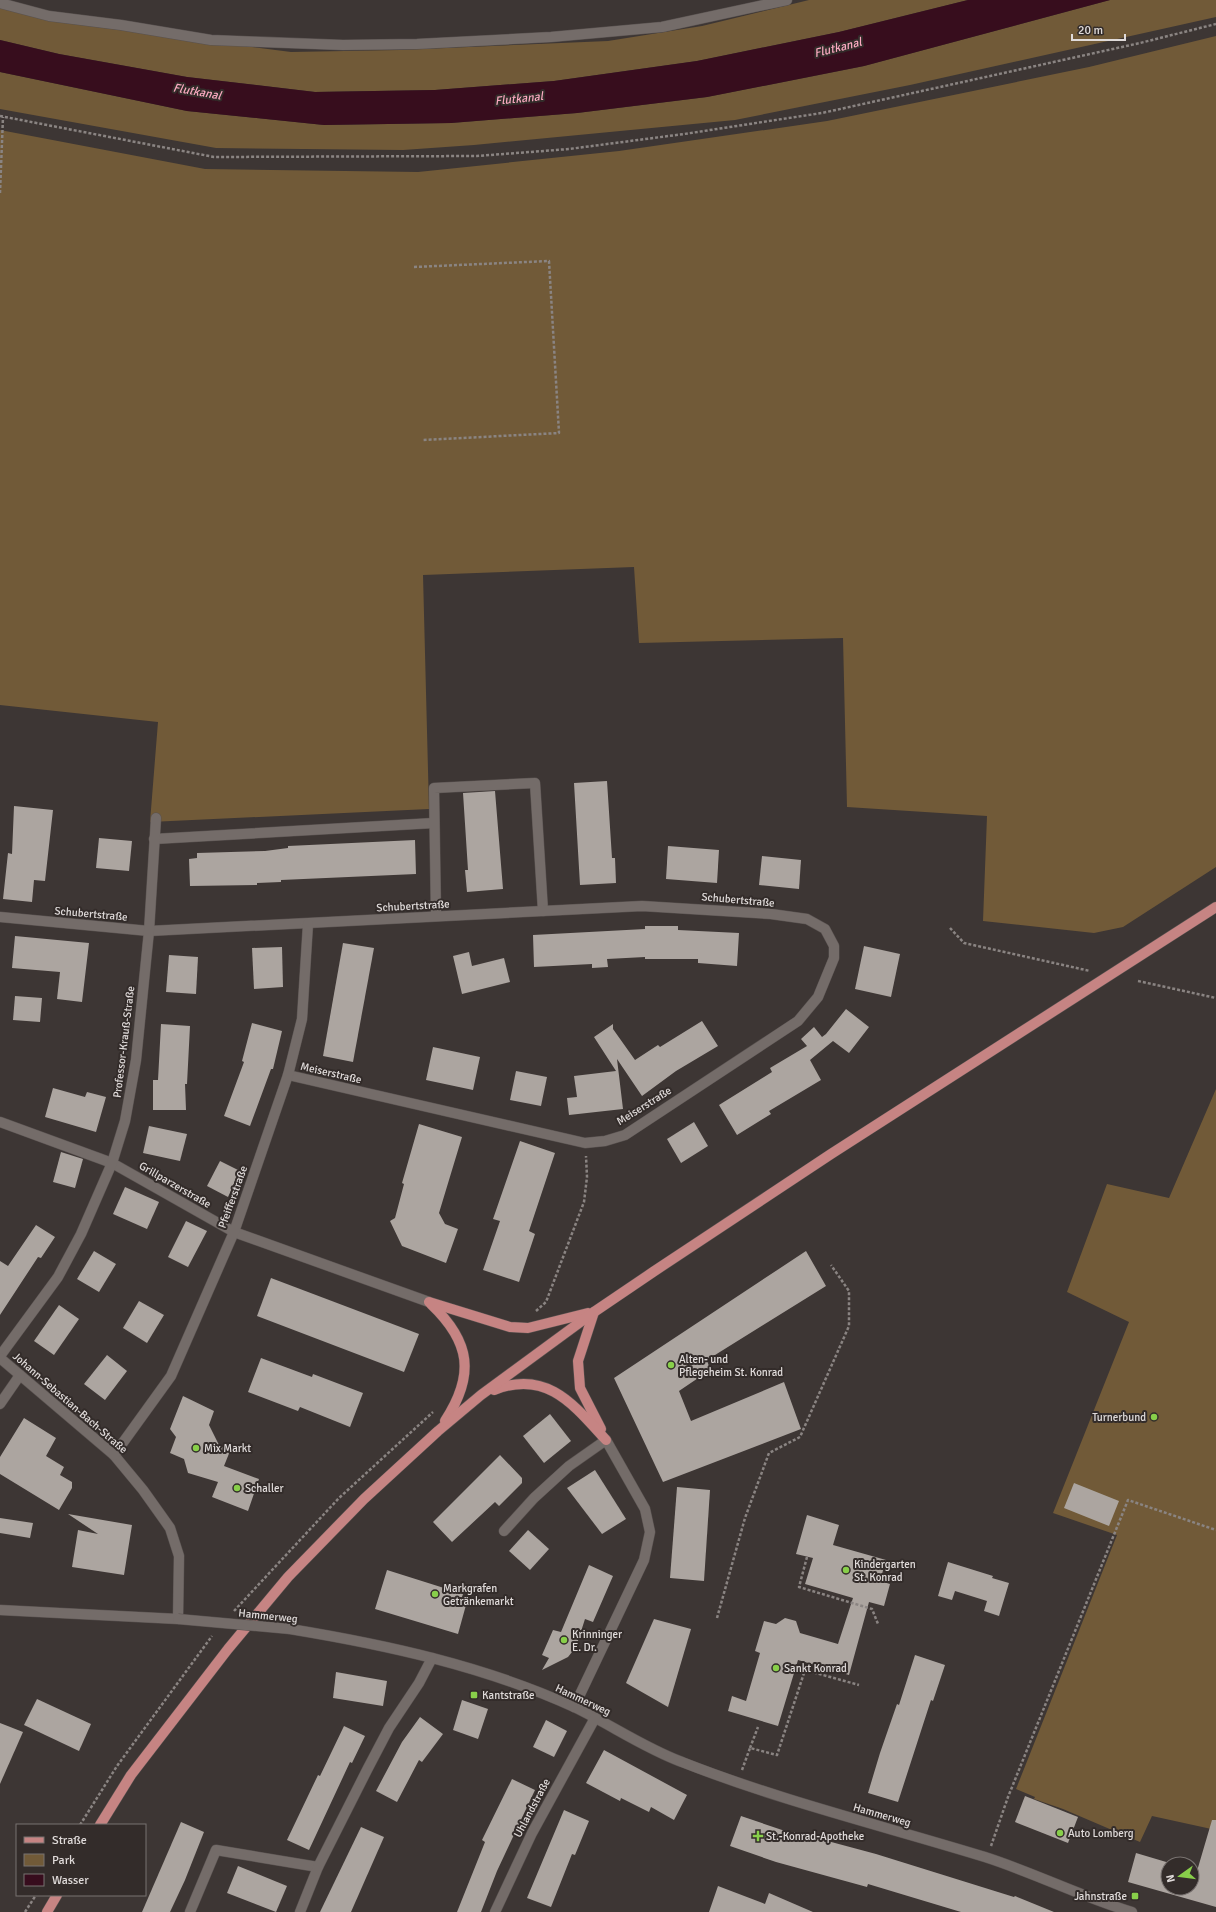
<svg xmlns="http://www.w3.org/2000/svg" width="1216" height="1912" font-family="Signika,sans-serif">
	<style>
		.green { fill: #715a38 }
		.water { fill: #370d1d }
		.building { fill: #aca5a0 }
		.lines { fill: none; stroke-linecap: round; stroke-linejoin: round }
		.service-casing { stroke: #595250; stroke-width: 11 }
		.minor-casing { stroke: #595250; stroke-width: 11 }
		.primary-casing { stroke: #595250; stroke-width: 11 }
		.path { stroke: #8a8482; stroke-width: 2.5; stroke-dasharray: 3 2; stroke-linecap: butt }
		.service { stroke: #746c69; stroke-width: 10 }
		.minor { stroke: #746c69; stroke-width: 10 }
		.primary { stroke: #c68483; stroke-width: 10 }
		.minor-bridge-casing { stroke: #595250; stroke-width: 11; stroke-linecap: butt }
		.minor-bridge { stroke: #746c69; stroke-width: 10 }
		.poi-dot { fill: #88cf4a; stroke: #332c2a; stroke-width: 1.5 }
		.labels { text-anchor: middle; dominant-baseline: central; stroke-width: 4; stroke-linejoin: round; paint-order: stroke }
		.street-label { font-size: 11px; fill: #e0dbda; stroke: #332c2a }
		.poi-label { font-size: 11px; fill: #e0dbda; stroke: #332c2a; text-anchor: start }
		.water-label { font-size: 12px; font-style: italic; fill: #fbaac1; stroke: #332c2a }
	</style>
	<rect width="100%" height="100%" fill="#3d3634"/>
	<g class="green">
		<polygon points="809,0 968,0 839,32 697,61 554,81 435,90 315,92 187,77 59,54 0,40 0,8 58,22 291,52 399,50 608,41 702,26"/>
		<polygon points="1110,0 1216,0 1216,17 910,85 735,120 474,145 403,150 216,148 0,109 0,72 187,111 324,125 451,123 577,113 707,97 864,66"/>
		<polygon points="1216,36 1216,867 1123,927 1094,933 983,921 987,816 847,807 843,638 639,643 634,567 423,575 429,809 150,822 158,722 0,705 0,130 205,169 418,172 619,151 827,121 1089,67"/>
		<polygon points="1216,1089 1216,1830 1152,1816 1140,1842 1063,1809 1034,1799 1035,1797 1016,1789 1117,1535 1053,1513 1129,1322 1067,1292 1107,1184 1169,1198"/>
	</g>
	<polygon class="water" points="968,0 1110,0 864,66 707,97 577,113 451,123 324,125 187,111 0,72 0,40 59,54 187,77 315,92 435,90 554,81 697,61 839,32"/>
	<g class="building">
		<polygon points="607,781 612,858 615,858 616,883 580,885 574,783"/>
		<polygon points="495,791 503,889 467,892 465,870 468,870 463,793"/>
		<polygon points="14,806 53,810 45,881 34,880 32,902 3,899 8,853 12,854"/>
		<polygon points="99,838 132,841 129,871 96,868"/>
		<polygon points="415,840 416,874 281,880 281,882 257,883 257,885 190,886 189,859 197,858 197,853 265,851 288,848 288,846"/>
		<polygon points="668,846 719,850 717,883 666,879"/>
		<polygon points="762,856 801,860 799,889 759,885"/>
		<polygon points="645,926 678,926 678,930 739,933 737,966 698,963 698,959 645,959 645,957 607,959 608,967 592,968 592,964 534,967 533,935 645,929"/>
		<polygon points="15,936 89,943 82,1002 57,999 60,972 12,968"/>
		<polygon points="343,943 374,948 353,1062 323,1056"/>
		<polygon points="864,946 900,954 891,997 855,989"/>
		<polygon points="282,947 283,987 254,989 252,948"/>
		<polygon points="469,952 472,966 504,958 510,982 462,994 453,956"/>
		<polygon points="169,955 198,957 196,994 166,992"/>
		<polygon points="15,996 42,998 40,1022 13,1020"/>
		<polygon points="846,1009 869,1027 849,1053 833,1041 810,1060 821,1080 769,1111 771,1114 737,1135 719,1105 772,1072 770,1068 807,1046 801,1039 814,1027 822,1037 826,1034"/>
		<polygon points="702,1021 718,1046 676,1071 642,1096 617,1059 623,1109 569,1115 567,1098 577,1097 574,1076 616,1071 594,1037 613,1024 613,1029 635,1060 658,1045 660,1047"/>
		<polygon points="252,1023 282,1031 273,1069 271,1069 250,1126 224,1116 244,1062 242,1061"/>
		<polygon points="161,1024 190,1026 187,1084 185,1084 186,1110 153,1110 153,1080 158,1080"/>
		<polygon points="433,1047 480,1057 473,1090 426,1080"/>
		<polygon points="516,1071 547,1077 541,1106 510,1100"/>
		<polygon points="53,1088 85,1097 87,1092 106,1097 96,1132 45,1117"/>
		<polygon points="694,1122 708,1146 681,1163 667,1139"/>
		<polygon points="419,1124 462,1137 439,1213 445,1224 458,1229 446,1263 402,1246 390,1221 395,1218 404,1184 402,1183"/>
		<polygon points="149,1126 187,1134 180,1161 143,1153"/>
		<polygon points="520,1141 555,1153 529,1231 535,1234 519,1282 483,1270 500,1221 493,1219"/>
		<polygon points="61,1152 83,1159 75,1188 53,1182"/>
		<polygon points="220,1161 240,1171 228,1197 207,1186"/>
		<polygon points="125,1187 159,1202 147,1229 113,1214"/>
		<polygon points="186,1221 207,1231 188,1267 168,1257"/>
		<polygon points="36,1225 55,1237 41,1258 38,1257 0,1315 0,1261 8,1266"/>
		<polygon points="94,1251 116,1264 99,1292 77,1279"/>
		<polygon points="806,1251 826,1286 707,1360 710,1370 679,1391 691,1421 784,1382 801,1429 663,1482 614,1378"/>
		<polygon points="271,1278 419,1334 404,1372 257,1316"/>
		<polygon points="139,1301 164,1315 147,1343 123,1328"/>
		<polygon points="59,1305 79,1319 54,1355 34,1341"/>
		<polygon points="107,1355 127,1371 105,1400 84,1384"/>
		<polygon points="261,1358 312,1377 313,1374 363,1393 350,1427 300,1407 298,1411 248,1392"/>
		<polygon points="183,1396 214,1411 209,1425 219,1445 230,1451 224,1466 259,1479 248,1511 212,1497 218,1482 188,1473 184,1459 170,1453 176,1437 170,1429"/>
		<polygon points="550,1414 571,1441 544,1463 523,1436"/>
		<polygon points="24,1418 56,1438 46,1456 64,1467 60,1475 72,1482 72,1488 59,1510 0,1474 0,1457"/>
		<polygon points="500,1455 522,1478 522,1483 499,1506 495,1502 452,1542 433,1522"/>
		<polygon points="595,1470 626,1519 602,1534 567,1488"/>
		<polygon points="1074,1483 1119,1501 1109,1526 1064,1508"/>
		<polygon points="677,1487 710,1490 704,1581 670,1578"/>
		<polygon points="68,1514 132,1525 124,1575 72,1567 78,1530 98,1534"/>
		<polygon points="807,1515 839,1525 833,1545 886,1560 880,1581 890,1584 884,1606 869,1602 849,1675 798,1660 778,1726 728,1711 732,1696 746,1701 760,1653 755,1651 764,1621 776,1624 785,1618 796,1621 800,1633 838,1644 853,1598 805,1584 813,1558 796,1554"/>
		<polygon points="0,1518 33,1523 30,1538 0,1533"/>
		<polygon points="528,1530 549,1549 530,1570 509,1551"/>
		<polygon points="948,1562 993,1576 992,1578 1009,1583 999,1616 984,1611 987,1601 955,1591 952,1600 938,1596"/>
		<polygon points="589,1565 613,1576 593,1622 585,1619 576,1647 568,1657 542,1670 549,1658 542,1655 553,1630 561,1632"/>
		<polygon points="387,1570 463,1594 460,1603 466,1605 458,1634 375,1609"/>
		<polygon points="654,1619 691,1629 668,1707 626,1683"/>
		<polygon points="915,1655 945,1665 933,1701 931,1700 898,1802 868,1793 880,1753 897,1704 899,1705"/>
		<polygon points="336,1672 387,1681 383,1706 333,1698"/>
		<polygon points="37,1699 91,1724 79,1751 24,1725"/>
		<polygon points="462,1700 488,1709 478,1739 453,1730"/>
		<polygon points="420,1717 443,1734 422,1762 419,1760 397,1802 376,1791 402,1742"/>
		<polygon points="546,1720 567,1731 554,1757 533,1747"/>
		<polygon points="0,1723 23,1732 0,1784"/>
		<polygon points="344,1726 365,1736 352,1763 350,1762 309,1850 287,1840 318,1775 320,1776"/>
		<polygon points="604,1750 687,1795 674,1820 651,1807 649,1812 621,1798 620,1801 586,1783"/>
		<polygon points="512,1779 535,1790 497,1871 481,1912 457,1912 485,1842 482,1840"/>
		<polygon points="1025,1796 1078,1817 1068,1843 1015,1822"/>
		<polygon points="564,1810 589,1821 575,1855 572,1854 551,1907 527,1898"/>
		<polygon points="741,1816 794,1834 794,1832 876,1854 1014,1897 1015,1896 1054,1912 961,1912 868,1884 867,1887 776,1862 730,1846"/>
		<polygon points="1212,1820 1216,1820 1216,1907 1128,1882 1136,1853 1173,1864 1168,1864 1168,1888 1192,1888 1192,1870 1197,1871"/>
		<polygon points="181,1822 204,1832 185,1880 170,1912 142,1912"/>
		<polygon points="361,1827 384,1837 351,1912 320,1912"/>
		<polygon points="238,1866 287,1886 276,1912 227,1893"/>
		<polygon points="718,1886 765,1904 769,1893 813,1912 709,1912"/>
	</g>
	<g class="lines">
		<defs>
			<g id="service">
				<polyline points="0,3 49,16 121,25 211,40 343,45 417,44 551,37 662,27 787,0"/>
				<polyline points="154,839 434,823"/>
				<polyline points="436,916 434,788 535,783 543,911"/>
			</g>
			<g id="minor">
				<polyline points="0,917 149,931 642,906 771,914 807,919 825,929 834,946 834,958 818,997 798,1021 625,1135 605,1141 585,1143 288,1075"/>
				<polyline points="0,1122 112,1163 234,1232 429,1302"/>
				<polyline points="0,1356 58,1277 81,1234 112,1163 125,1121 136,1060 149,931 156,818"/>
				<polyline points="0,1358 114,1455 143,1490 170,1528 179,1556 178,1619 0,1610"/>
				<polyline points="0,1404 20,1375"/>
				<polyline points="114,1455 171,1376 234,1232 288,1075 302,1019 308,924"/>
				<polyline points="504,1531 534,1498 569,1466 606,1440 645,1509 650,1532 644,1560 574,1707"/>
				<path d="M290 1629C387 1645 484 1666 574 1707 610 1724 644 1748 682 1762 781 1801 884 1826 985 1857 1035 1873 1082 1897 1132 1912"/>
				<polyline points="190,1912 216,1850 318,1867"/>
				<polyline points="300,1912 318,1867 367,1770 389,1728 419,1683 432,1658"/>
				<polyline points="495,1912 532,1833 595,1718"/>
			</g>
			<g id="primary">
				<polyline points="429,1302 510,1327 528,1328 588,1313"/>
				<path d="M431 1304C471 1342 475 1375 445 1421"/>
				<polyline points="594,1312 578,1361 580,1388 601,1429"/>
				<path d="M494 1390C547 1369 574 1405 606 1440"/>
				<polyline points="100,1825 131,1775 228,1649 288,1577 364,1499 438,1431 481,1395 594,1312 653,1272 831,1154 1216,907"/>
				<polyline points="47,1912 57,1895"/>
			</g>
		</defs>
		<use href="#service" class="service-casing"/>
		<use href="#minor" class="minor-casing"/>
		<use href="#primary" class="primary-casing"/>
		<g class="path">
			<polyline points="0,116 214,157 477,156 569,149 684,134 822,113 1140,43 1216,24"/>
			<polyline points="0,193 3,117"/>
			<polyline points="414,267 549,261 559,433 423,440"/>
			<polyline points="950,928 964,943 1090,971"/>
			<polyline points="1138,981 1216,998"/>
			<polyline points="536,1311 546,1302 584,1202 587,1177 586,1156"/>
			<polyline points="807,1557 799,1587 872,1609 878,1624"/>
			<polyline points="234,1611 339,1498 433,1412"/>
			<polyline points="717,1618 745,1518 769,1453 800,1437 849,1326 849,1291 831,1265"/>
			<polyline points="750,1748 758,1727"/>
			<polyline points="742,1770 750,1748 777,1755 805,1670 859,1685"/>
			<polyline points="80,1825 117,1766 212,1636"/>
			<polyline points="991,1846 1008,1797 1128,1500 1216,1530"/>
			<polyline points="25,1912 36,1895"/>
		</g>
		<use href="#service" class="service"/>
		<use href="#minor" class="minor"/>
		<use href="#primary" class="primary"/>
		<defs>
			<polyline id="minor-bridge" points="178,1619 290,1629"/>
		</defs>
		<use href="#minor-bridge" class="minor-bridge-casing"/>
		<use href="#minor-bridge" class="minor-bridge"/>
	</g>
	<g class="poi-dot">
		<circle cx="671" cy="1365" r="4"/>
		<circle cx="1154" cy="1417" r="4"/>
		<circle cx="196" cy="1448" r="4"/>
		<circle cx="237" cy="1488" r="4"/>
		<circle cx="846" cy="1570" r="4"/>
		<circle cx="435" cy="1594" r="4"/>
		<circle cx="564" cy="1640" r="4"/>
		<circle cx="776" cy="1668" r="4"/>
		<rect x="470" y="1691" width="8" height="8" rx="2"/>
		<circle cx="1060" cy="1833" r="4"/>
		<path d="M756 1830h4v4h4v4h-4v4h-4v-4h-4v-4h4z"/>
		<rect x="1131" y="1892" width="8" height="8" rx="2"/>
	</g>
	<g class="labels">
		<g class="street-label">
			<text transform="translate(738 900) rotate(5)">Schubertstraße</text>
			<text transform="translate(413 906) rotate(-3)">Schubertstraße</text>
			<text transform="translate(91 914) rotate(5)">Schubertstraße</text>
			<text transform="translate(124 1042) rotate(-83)">Professor-Krauß-Straße</text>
			<text transform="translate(331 1073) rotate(13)">Meiserstraße</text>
			<text transform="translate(644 1106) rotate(-32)">Meiserstraße</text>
			<text transform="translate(175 1185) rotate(30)">Grillparzerstraße</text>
			<text transform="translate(233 1197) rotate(-70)">Pfeifferstraße</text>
			<text transform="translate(70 1403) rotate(41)">Johann-Sebastian-Bach-Straße</text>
			<text transform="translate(268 1616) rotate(6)">Hammerweg</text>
			<text transform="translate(583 1700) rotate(25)">Hammerweg</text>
			<text transform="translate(532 1808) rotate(-62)">Uhlandstraße</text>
			<text transform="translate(882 1815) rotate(16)">Hammerweg</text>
		</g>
		<g class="poi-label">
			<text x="679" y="1359">Alten- und<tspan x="679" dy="13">Pflegeheim St. Konrad</tspan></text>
			<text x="1146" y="1417" text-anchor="end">Turnerbund</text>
			<text x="204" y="1448">Mix Markt</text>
			<text x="245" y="1488">Schaller</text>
			<text x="854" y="1564">Kindergarten<tspan x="854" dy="13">St. Konrad</tspan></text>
			<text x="443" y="1588">Markgrafen<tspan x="443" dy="13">Getränkemarkt</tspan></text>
			<text x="572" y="1634">Krinninger<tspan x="572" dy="13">E. Dr.</tspan></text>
			<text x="784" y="1668">Sankt Konrad</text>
			<text x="482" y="1695">Kantstraße</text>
			<text x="1068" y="1833">Auto Lomberg</text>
			<text x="766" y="1836">St.-Konrad-Apotheke</text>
			<text x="1127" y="1896" text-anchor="end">Jahnstraße</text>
		</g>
		<g class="water-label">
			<text transform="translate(838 48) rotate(-14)">Flutkanal</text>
			<text transform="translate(197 92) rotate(10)">Flutkanal</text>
			<text transform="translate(519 99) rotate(-6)">Flutkanal</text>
		</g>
	</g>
	<rect x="16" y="1824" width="130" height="72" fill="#332c2a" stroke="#787270"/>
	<rect x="24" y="1837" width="20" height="6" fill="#c68483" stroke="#787270"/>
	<text x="52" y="1844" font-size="12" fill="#e0dbda">Straße</text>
	<rect x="24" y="1854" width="20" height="12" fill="#715a38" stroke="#787270"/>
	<text x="52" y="1864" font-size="12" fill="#e0dbda">Park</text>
	<rect x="24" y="1874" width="20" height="12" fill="#370d1d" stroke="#787270"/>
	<text x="52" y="1884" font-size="12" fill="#e0dbda">Wasser</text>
	<g transform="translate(1180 1876) rotate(256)"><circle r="19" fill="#332c2a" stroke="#787270"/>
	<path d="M0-3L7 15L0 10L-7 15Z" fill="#88cf4a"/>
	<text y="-6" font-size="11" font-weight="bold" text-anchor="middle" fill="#e0dbda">N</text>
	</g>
	<path d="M1072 34v6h53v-6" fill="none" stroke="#e0dbda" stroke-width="2"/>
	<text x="1078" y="34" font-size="12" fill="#e0dbda" stroke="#332c2a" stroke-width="3" paint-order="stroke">20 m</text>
</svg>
